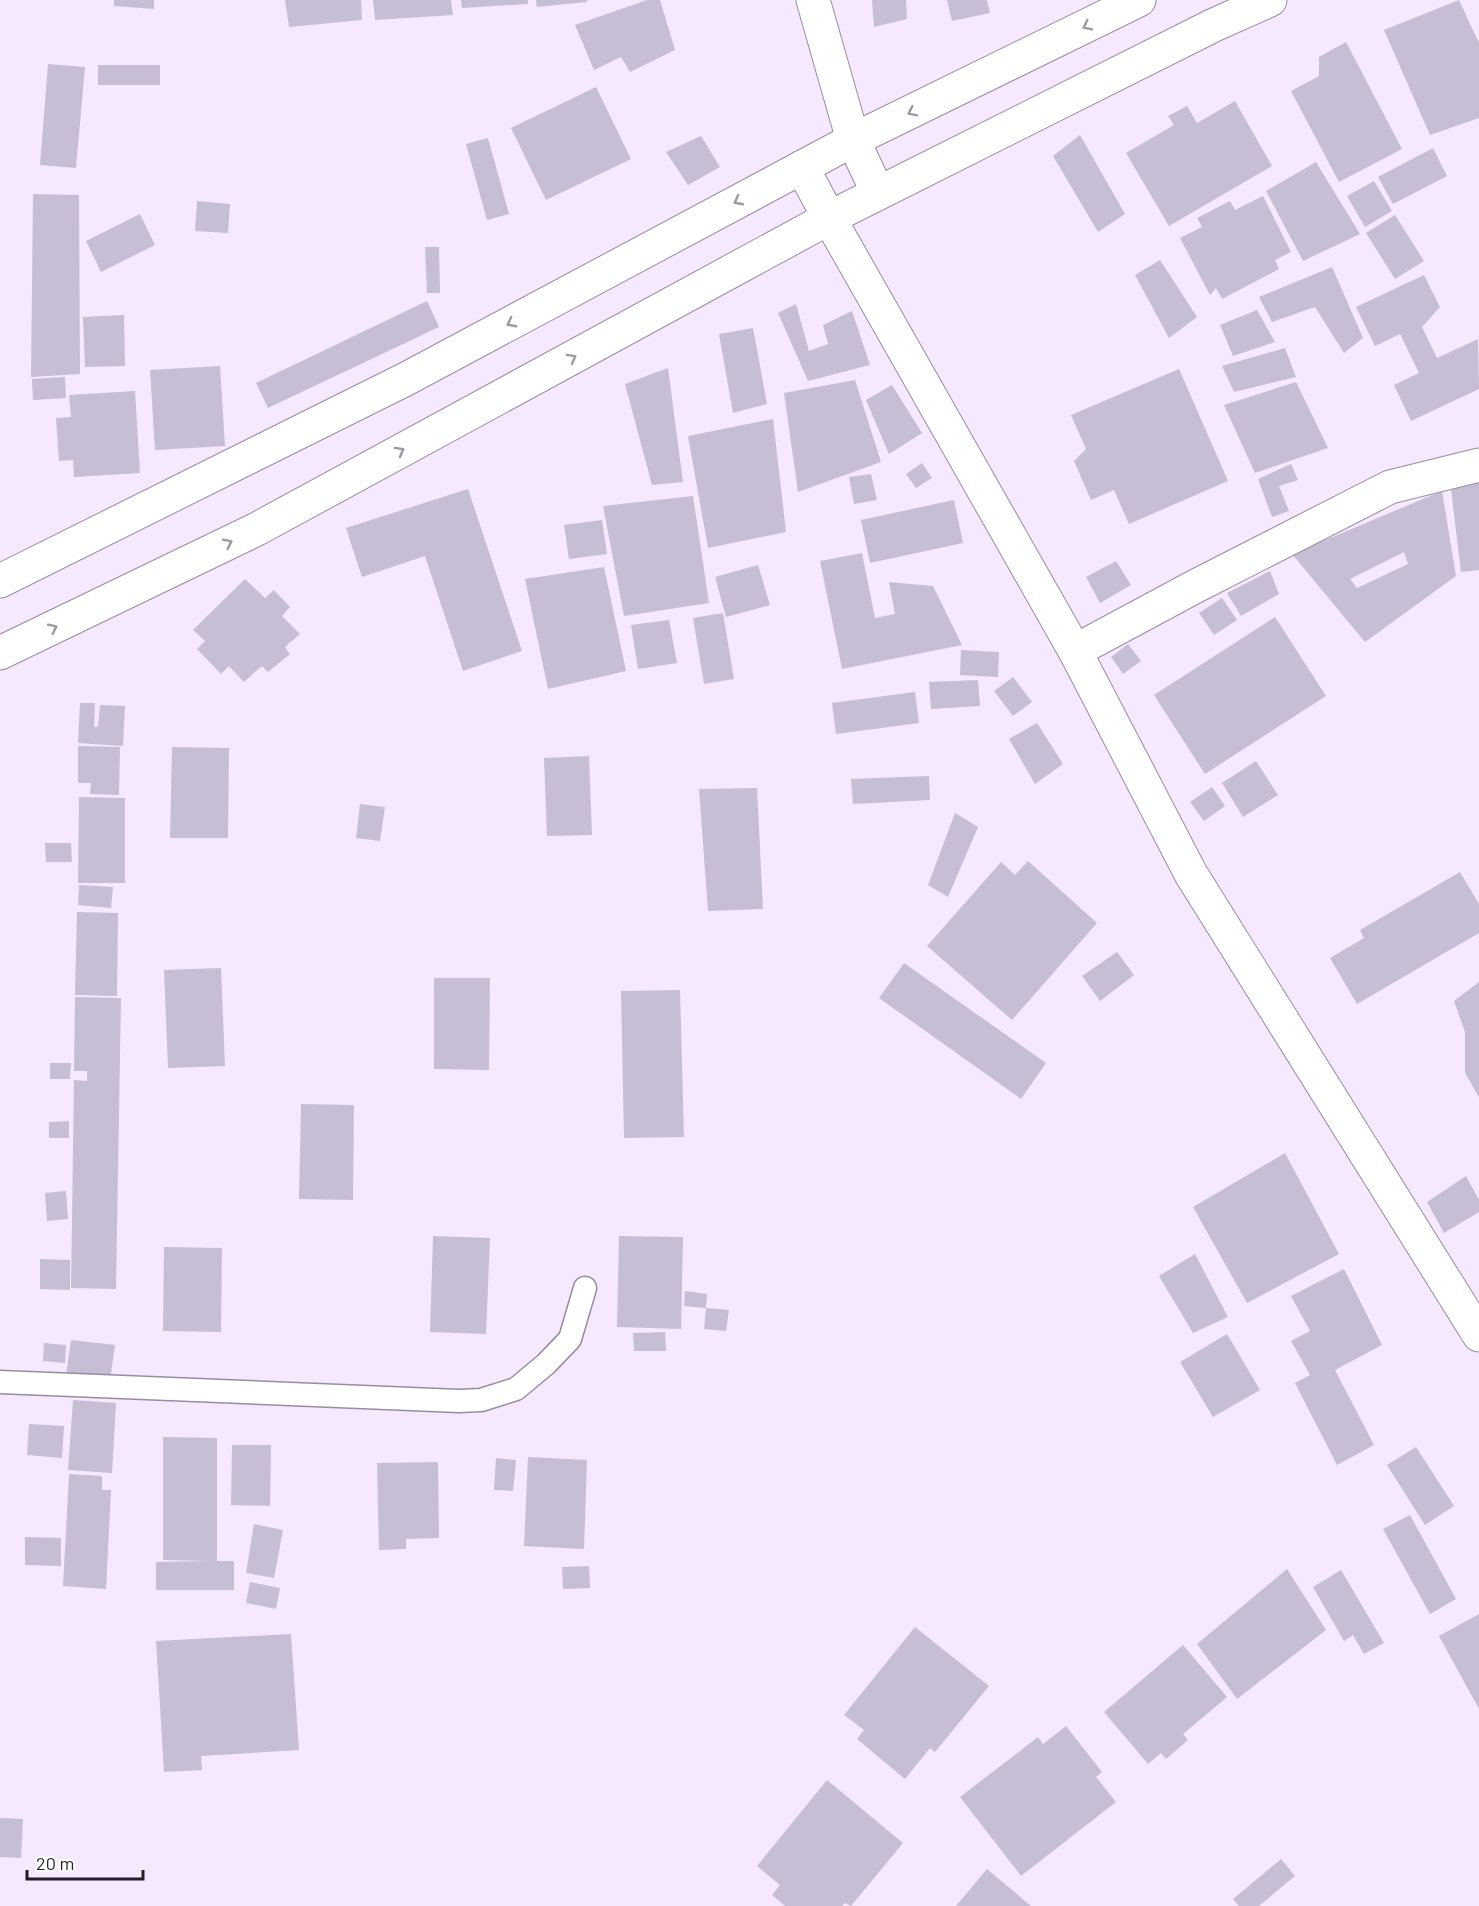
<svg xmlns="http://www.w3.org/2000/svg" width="1479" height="1906" font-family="Barlow,sans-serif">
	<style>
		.building { fill: #c5bed5; fill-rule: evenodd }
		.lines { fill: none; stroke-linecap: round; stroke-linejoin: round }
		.service-casing { stroke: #998ca1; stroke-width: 25 }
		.minor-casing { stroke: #998ca1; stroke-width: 35 }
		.tertiary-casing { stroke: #998ca1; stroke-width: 35 }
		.service { stroke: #fff; stroke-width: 22 }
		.minor { stroke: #fff; stroke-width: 33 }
		.tertiary { stroke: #fff; stroke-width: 33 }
		.oneway { stroke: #9c9a9e }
	</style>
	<rect width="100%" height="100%" fill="#f6e8ff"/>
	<g class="building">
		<polygon points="114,0 154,0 154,9 114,6"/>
		<polygon points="285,0 361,0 362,20 289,27"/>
		<polygon points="373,0 451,0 453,15 375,20"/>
		<polygon points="461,0 528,0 528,4 462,8"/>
		<polygon points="536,0 587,0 587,2 537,7"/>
		<polygon points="647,0 660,0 675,50 630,72 621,57 594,70 575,25"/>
		<polygon points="872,0 906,0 907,19 874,27"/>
		<polygon points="947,0 987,0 990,13 952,21"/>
		<polygon points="1459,0 1479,43 1479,118 1430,135 1384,30"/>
		<polygon points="1346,42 1402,149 1339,182 1291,91 1319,76 1319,57"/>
		<polygon points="48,64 85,67 76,168 40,165"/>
		<rect x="98" y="65" width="62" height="20"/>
		<polygon points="596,87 631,159 546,200 511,128"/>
		<polygon points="1235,101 1272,166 1169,226 1126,153 1174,125 1168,116 1187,106 1197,123"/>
		<polygon points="1080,135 1125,214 1098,232 1053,156"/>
		<polygon points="701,136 720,167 688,185 666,152"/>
		<polygon points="488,138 509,214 487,220 466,144"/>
		<polygon points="1433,148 1447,176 1393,204 1378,177"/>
		<polygon points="1316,162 1360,234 1303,261 1266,191"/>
		<polygon points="1374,181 1392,211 1365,227 1347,196"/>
		<polygon points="33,194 79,195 80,374 31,377"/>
		<polygon points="1263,196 1291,252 1275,260 1279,269 1222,299 1216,288 1210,295 1180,238 1202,227 1197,218 1230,201 1235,210"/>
		<polygon points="197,201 230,204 228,233 195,231"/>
		<polygon points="140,214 155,245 101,272 86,241"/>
		<polygon points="1395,215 1424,261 1395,279 1366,233"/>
		<polygon points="425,247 439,247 440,293 427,293"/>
		<polygon points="1160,260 1197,317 1169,338 1135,275"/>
		<polygon points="1332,267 1363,338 1344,353 1315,307 1272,322 1259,297"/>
		<polygon points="1424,275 1440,307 1422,327 1437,358 1478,339 1479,389 1411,421 1394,385 1419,373 1400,334 1375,346 1356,307"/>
		<polygon points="427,301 439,327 268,408 256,383"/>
		<polygon points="796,304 809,351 828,344 823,325 852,311 870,365 808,381 778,313"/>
		<polygon points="1257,310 1275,342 1233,356 1220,325"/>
		<polygon points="124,315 125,366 85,367 83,317"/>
		<polygon points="753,328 767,404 733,413 719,334"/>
		<polygon points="1285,348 1296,377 1234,392 1222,366"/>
		<polygon points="220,366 225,446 155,450 150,370"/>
		<polygon points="668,368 683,482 652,485 625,384"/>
		<polygon points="1179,369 1228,481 1129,524 1114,490 1091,500 1074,461 1086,449 1071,415"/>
		<polygon points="65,377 66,398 33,400 32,379"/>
		<polygon points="855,380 881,462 798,492 784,393"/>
		<polygon points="1296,382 1328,448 1255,473 1224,405"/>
		<polygon points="892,385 922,433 889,454 866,400"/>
		<polygon points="135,391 140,473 74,477 73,460 59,461 56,418 71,417 69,395"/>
		<polygon points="773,419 786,532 708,548 688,436"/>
		<polygon points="922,463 932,478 916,488 906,474"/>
		<polygon points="1291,464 1298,480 1279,486 1289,511 1272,517 1258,479"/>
		<polygon points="871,474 877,500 854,504 849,477"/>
		<polygon points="1479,478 1479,570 1461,572 1450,481"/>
		<polygon points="468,489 522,651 463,671 425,556 362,577 346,528"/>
		<path d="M1442 491 1456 576 1365 642 1292 554ZM1404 552 1408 564 1357 588 1350 579Z"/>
		<polygon points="693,496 709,603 624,616 603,506"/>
		<polygon points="954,500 963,543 870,563 861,520"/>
		<polygon points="602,520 607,554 569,559 564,525"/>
		<polygon points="862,553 875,618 895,614 889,582 933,586 962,645 842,669 820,561"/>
		<polygon points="1116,561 1131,585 1100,603 1086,577"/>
		<polygon points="758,565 770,605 726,617 715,577"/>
		<polygon points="604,567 626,671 548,689 525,579"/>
		<polygon points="1270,571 1279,594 1241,616 1227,593"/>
		<polygon points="245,579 265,598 274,590 290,607 282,616 300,634 285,647 290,654 268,672 262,666 244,682 229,666 221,674 197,649 205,641 193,630"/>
		<polygon points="1222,598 1237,620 1214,635 1199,613"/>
		<polygon points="723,613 734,679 704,684 693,618"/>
		<polygon points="1275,617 1326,696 1205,774 1154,695"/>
		<polygon points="669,620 677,663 638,669 631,625"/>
		<polygon points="1128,644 1141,661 1123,674 1111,657"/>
		<polygon points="961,650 999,652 998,677 960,675"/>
		<polygon points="1013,677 1032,702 1013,716 994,691"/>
		<polygon points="978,680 980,706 931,709 929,682"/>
		<polygon points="915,692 919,723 836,734 832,703"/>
		<polygon points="80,703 95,703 94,727 98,727 100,705 125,706 123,746 78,743"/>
		<polygon points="1037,723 1063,764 1035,784 1009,739"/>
		<polygon points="78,746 120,747 119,795 90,794 91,783 78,783"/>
		<polygon points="172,747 229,748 228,838 170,838"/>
		<polygon points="589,756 592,835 547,836 544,758"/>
		<polygon points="1256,761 1278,795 1243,817 1222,783"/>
		<polygon points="929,776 930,800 853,804 851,779"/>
		<polygon points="1212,787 1225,806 1204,821 1190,802"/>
		<polygon points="757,788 763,909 708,911 699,789"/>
		<polygon points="79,797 125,798 125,883 78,883"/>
		<polygon points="360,804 385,807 380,841 356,838"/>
		<polygon points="955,813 978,827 948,897 928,885"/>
		<polygon points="45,843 71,843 72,862 46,862"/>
		<polygon points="1028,861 1097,923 1012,1020 927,946 1001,862 1015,875"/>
		<polygon points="1460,872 1479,904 1479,933 1357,1004 1330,958 1364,938 1360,930"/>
		<polygon points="79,885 113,887 111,908 78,905"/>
		<polygon points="77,912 118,913 117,996 75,995"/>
		<polygon points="1117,952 1134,975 1100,1001 1082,976"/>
		<polygon points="904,963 1046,1063 1021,1099 879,998"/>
		<polygon points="221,968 225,1066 168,1068 164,970"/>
		<polygon points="434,978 490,978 489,1070 434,1069"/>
		<polygon points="1479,982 1479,1097 1465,1073 1465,1032 1454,1001"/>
		<polygon points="680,990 684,1137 624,1138 621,991"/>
		<polygon points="75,997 121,998 116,1289 71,1288 74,1080 87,1081 87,1071 74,1071"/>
		<polygon points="50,1063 71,1063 70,1079 50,1079"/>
		<polygon points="301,1104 354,1105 353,1200 299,1199"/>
		<polygon points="69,1121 69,1138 49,1138 49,1122"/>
		<polygon points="1285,1153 1339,1254 1247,1303 1193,1207"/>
		<polygon points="1466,1176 1479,1200 1479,1212 1444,1233 1427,1202"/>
		<polygon points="66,1191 68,1219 47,1221 45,1193"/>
		<polygon points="433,1236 490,1238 486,1334 430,1332"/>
		<polygon points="619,1236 683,1237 681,1329 617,1327"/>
		<polygon points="164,1247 222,1248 221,1332 163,1331"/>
		<polygon points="1195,1254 1228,1317 1193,1333 1159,1276"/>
		<polygon points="40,1259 70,1260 70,1290 40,1289"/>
		<polygon points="1344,1269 1382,1345 1335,1370 1374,1445 1337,1465 1295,1383 1310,1375 1291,1341 1310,1331 1291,1296"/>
		<polygon points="685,1291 707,1294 706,1308 684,1306"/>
		<polygon points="706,1308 729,1310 726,1331 704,1329"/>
		<polygon points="665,1332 666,1351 634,1351 633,1333"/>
		<polygon points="1227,1334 1260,1390 1213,1417 1180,1362"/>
		<polygon points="71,1340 115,1345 110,1381 66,1375"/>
		<polygon points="44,1343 66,1345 65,1363 43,1361"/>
		<polygon points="73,1400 116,1403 112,1473 68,1470"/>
		<polygon points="29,1424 64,1426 62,1458 27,1455"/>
		<polygon points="163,1437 217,1438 217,1561 234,1561 234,1590 156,1590 156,1562 208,1561 163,1560"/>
		<polygon points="232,1445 271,1445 270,1506 231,1505"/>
		<polygon points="1416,1447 1454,1506 1425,1525 1387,1465"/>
		<polygon points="528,1457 587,1460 584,1549 524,1546"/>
		<polygon points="496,1458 516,1460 513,1491 494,1490"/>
		<polygon points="438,1462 439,1538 406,1539 406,1549 379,1550 377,1463"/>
		<polygon points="69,1474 102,1476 102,1490 111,1490 106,1589 63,1586"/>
		<polygon points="1410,1515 1456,1599 1430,1614 1383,1529"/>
		<polygon points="254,1524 283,1530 274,1578 246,1573"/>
		<polygon points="25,1537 61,1538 61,1566 25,1565"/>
		<polygon points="589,1566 590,1588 563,1589 562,1567"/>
		<polygon points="1287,1569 1326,1630 1237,1699 1197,1644"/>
		<polygon points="1341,1570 1384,1643 1364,1654 1353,1635 1344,1641 1313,1587"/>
		<polygon points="250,1582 280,1588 276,1609 246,1603"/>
		<polygon points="1479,1614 1479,1709 1439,1636"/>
		<polygon points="915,1627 989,1686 935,1752 930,1748 905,1779 857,1739 864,1730 844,1715"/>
		<polygon points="291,1634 299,1750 201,1756 202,1770 164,1772 156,1641"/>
		<polygon points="1183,1645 1227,1697 1183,1734 1188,1740 1166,1759 1161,1753 1148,1764 1104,1712"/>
		<polygon points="1066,1726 1102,1772 1096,1777 1116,1802 1021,1876 960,1797 1038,1737 1043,1744"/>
		<polygon points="827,1780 903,1843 851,1906 845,1903 842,1906 785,1906 772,1895 780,1885 757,1866"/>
		<polygon points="0,1818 23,1819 21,1858 0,1857"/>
		<polygon points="1281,1859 1295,1876 1259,1906 1239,1906 1233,1899"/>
		<polygon points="987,1869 1031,1906 956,1906"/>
	</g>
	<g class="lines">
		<defs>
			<polyline id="service" points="0,1382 459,1401 481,1400 516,1389 546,1364 570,1339 585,1288"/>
			<g id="minor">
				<polyline points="813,0 853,140 878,193"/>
				<polyline points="802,167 829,218 1075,651 1191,874 1479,1335"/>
				<polyline points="1075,651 1196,586 1390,487 1479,465"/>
			</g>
			<g id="tertiary">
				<polyline points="0,581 406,379 853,140 1139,0"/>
				<polyline points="0,653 257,529 829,218 1214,25 1270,0"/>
			</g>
		</defs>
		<use href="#service" class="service-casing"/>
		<use href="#minor" class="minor-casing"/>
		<use href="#tertiary" class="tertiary-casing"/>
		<use href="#service" class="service"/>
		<use href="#minor" class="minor"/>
		<use href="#tertiary" class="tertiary"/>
	</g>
	<defs><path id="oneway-chevron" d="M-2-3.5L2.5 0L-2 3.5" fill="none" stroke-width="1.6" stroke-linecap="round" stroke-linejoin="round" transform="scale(1.5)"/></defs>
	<g class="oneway">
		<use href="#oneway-chevron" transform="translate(1087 26) rotate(154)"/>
		<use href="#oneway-chevron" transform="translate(912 112) rotate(154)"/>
		<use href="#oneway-chevron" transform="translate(738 201) rotate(152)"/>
		<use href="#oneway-chevron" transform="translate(511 323) rotate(152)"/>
		<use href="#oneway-chevron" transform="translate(572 358) rotate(-29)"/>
		<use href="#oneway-chevron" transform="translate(400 451) rotate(-29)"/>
		<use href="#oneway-chevron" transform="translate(228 543) rotate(-26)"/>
		<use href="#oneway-chevron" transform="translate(53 628) rotate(-26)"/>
	</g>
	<path d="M27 1870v9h116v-9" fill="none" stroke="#241f27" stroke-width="3"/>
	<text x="36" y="1870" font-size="18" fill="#241f27" stroke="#ffffff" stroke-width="4.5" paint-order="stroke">20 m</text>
</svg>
